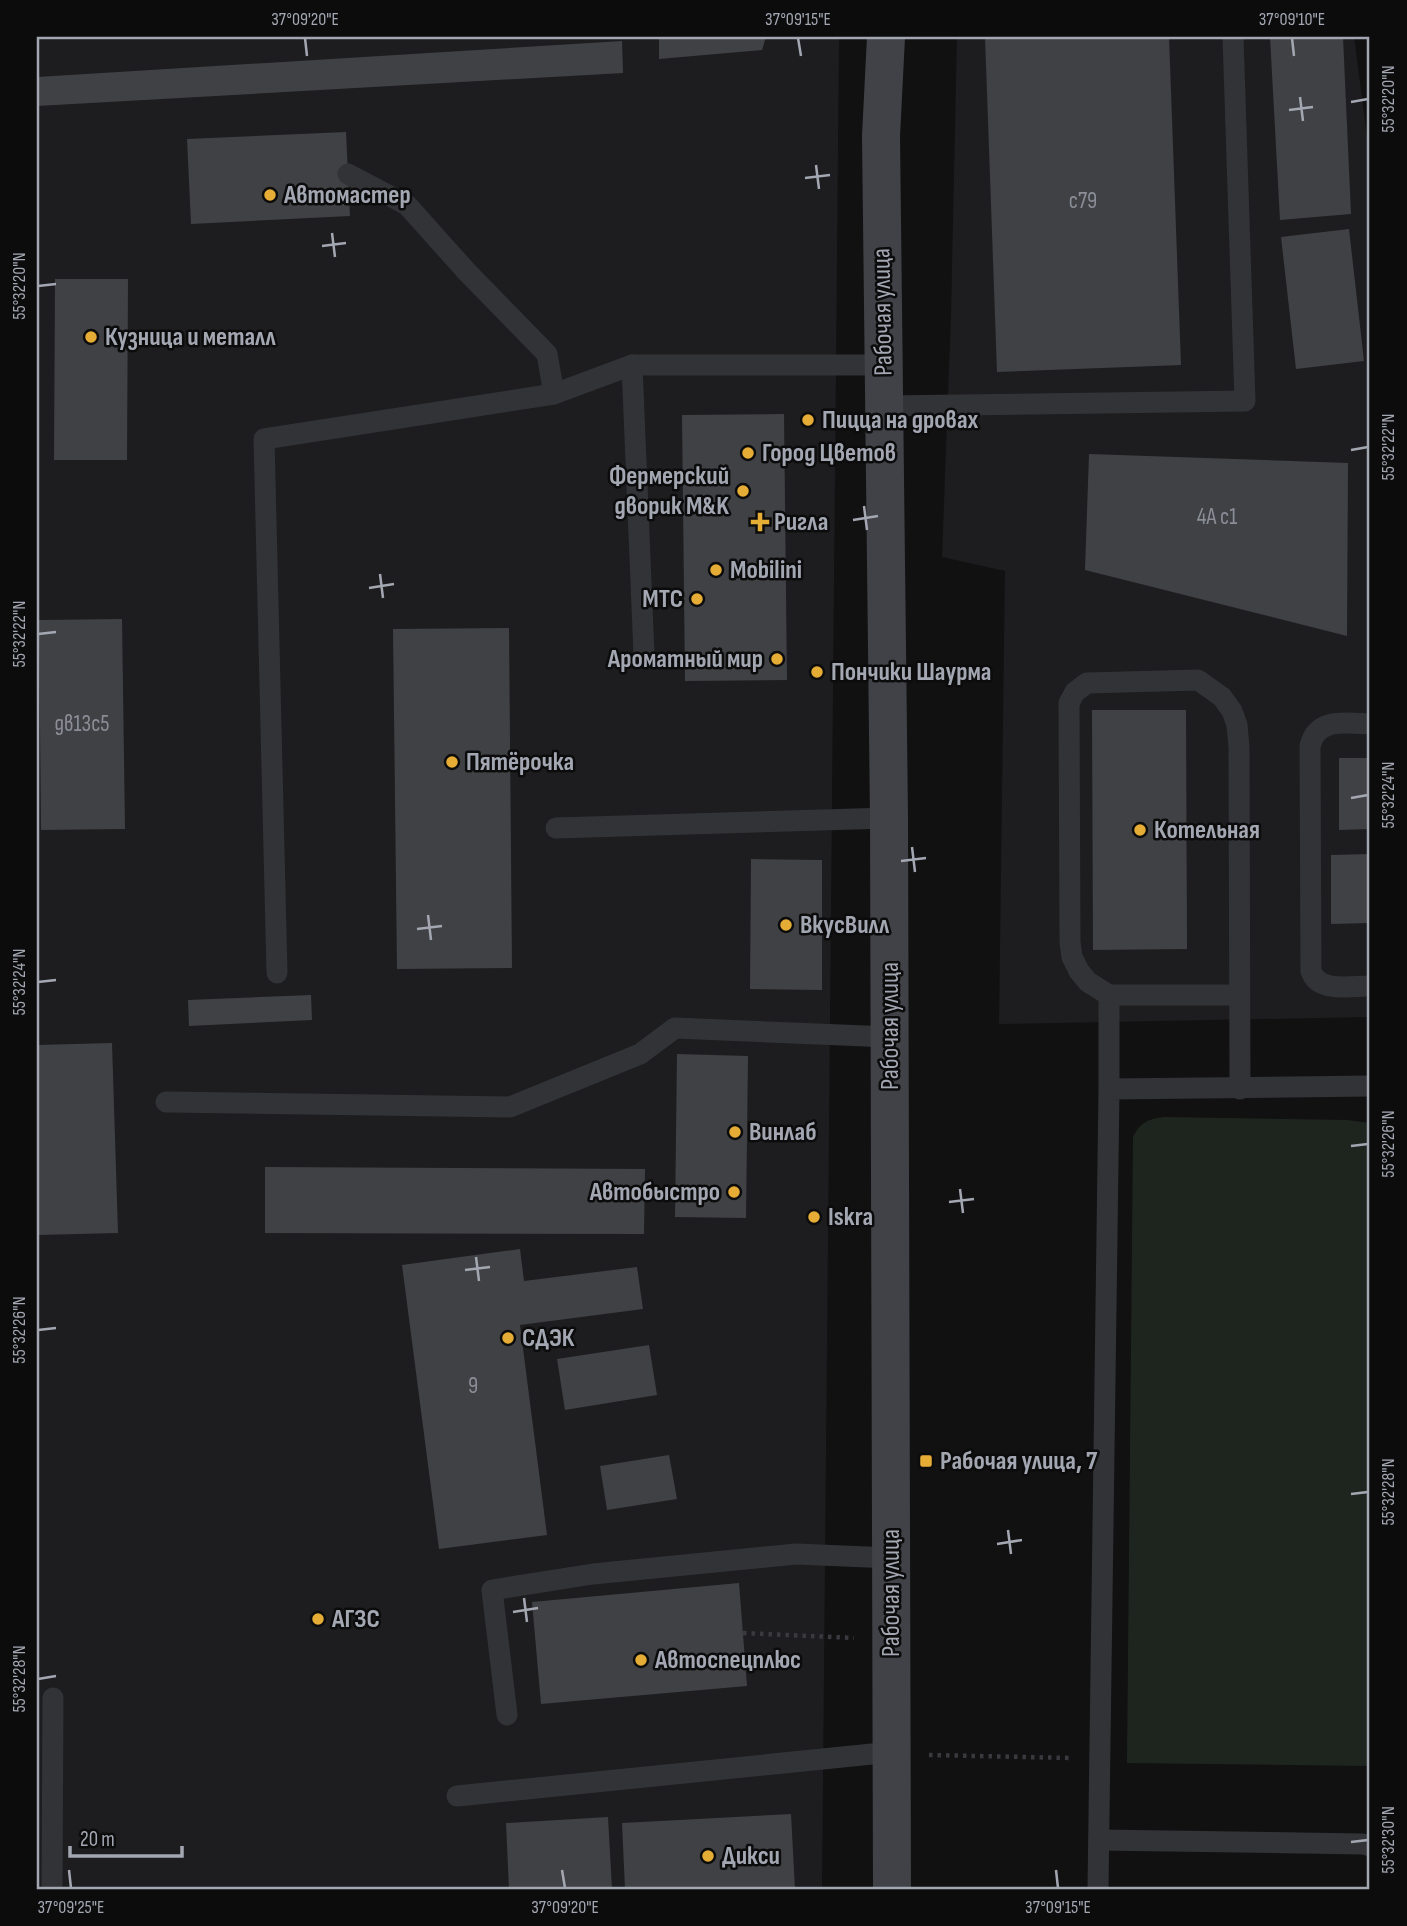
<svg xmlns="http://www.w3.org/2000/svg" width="1407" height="1926" font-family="'Sofia Sans Condensed',sans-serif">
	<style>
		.built { fill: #1d1d1f }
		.green { fill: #1e251e }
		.building { fill: #404145 }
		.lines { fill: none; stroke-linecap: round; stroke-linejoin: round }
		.path { stroke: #383a3e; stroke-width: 4.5; stroke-dasharray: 3.5 5; stroke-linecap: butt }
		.lane { stroke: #323337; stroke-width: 21 }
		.secondary { stroke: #404247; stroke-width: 38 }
		.ticks { fill: none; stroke: #a3a7b2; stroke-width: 2.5 }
		.poi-dot { fill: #e6ad36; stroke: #0c0c0d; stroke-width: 2.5 }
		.labels { text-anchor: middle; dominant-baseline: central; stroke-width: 5; stroke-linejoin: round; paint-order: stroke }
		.number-label { font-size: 23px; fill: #8a8e97 }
		.poi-label { font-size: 26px; font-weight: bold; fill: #a3a7b2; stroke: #0c0c0d; text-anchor: start }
		.street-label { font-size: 26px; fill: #a3a7b2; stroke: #0c0c0d }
		.neatline { fill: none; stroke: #a3a7b2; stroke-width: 2.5 }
		.ticks-label { font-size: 18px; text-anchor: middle; fill: #a3a7b2 }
	</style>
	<rect width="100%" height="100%" fill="#111112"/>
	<g class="built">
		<polygon points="37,37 839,37 822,1889 37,1889"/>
		<polygon points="957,37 1354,37 1370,159 1370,1017 999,1024 1005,571 942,557 951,314"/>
	</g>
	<path class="green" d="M1164 1117 1347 1120 1370 1123V1766L1127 1763 1133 1137C1140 1122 1149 1119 1164 1117Z"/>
	<g class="building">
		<polygon points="659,37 766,37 762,50 659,59"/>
		<polygon points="985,37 1169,37 1181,365 997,372"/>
		<polygon points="1270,37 1343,37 1351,214 1280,220"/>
		<polygon points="622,41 623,73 37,106 37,77"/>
		<polygon points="346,132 350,216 191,224 187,139"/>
		<polygon points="1349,229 1364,361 1296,369 1281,237"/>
		<polygon points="55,279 128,279 127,460 54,460"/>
		<polygon points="784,414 787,680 685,681 682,415"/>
		<polygon points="1089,454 1348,463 1347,636 1085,570"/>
		<polygon points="122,619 125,829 41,830 39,620"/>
		<polygon points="509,628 512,968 397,969 393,629"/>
		<polygon points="1092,710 1186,710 1187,949 1093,950"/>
		<polygon points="1339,758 1370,758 1370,829 1339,830"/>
		<polygon points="1370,854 1370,923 1331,924 1331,855"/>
		<polygon points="751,859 822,860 822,990 750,989"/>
		<polygon points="311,995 312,1020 189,1026 188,1000"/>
		<polygon points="112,1043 118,1233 37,1235 37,1045"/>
		<polygon points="677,1054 748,1056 746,1218 675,1217"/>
		<polygon points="265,1167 645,1169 644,1234 265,1233"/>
		<polygon points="520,1249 524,1281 637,1267 643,1309 520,1325 547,1535 439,1549 402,1265"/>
		<polygon points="649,1345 657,1395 565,1410 557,1359"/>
		<polygon points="669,1455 677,1499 607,1510 600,1466"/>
		<polygon points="739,1583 747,1686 541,1704 532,1602"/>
		<polygon points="791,1814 795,1889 625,1889 622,1823"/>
		<polygon points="608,1817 612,1889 509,1889 506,1823"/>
	</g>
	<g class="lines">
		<g class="path">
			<polyline points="743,1633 854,1638"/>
			<polyline points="929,1755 1071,1758"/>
		</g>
		<g class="lane">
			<polyline points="348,174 407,205 467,272 547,354 554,394"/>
			<polyline points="884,406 1245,401 1233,37"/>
			<polyline points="644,654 632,365 884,365"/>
			<path d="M1370 724C1346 723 1317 717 1310 746L1311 971C1318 993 1351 986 1370 986"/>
			<polyline points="556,828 889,818"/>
			<polyline points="277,973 264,439 554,394 632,365"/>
			<polyline points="1109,995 1109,1089"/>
			<polyline points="1240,995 1109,995 1088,982 1079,971 1072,957 1070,942 1069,703 1075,692 1087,683 1198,680 1222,697 1232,711 1237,725 1239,747 1240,1089"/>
			<polyline points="166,1102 510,1107 640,1054 675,1028 890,1037"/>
			<polyline points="507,1715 492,1590 593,1574 796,1554 891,1558"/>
			<polyline points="457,1796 892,1752"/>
			<polyline points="1099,1840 1363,1844 1370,1846"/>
			<polyline points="52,1889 53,1698"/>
			<polyline points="1098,1889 1109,1089 1370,1086"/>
		</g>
		<polyline class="secondary" points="886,37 881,136 889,818 892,1889"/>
	</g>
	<path class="ticks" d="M305 38 307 56M798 38 801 56M1292 38 1294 56M1300 97 1303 121M1351 102 1368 99M1289 110 1313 107M816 165 819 189M805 178 830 175M332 233 335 257M322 246 346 243M38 286 56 284M1351 450 1368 447M864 506 867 530M853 520 878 516M380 574 383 598M369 588 394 584M38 634 56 632M1351 798 1368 795M912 847 915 872M901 861 926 858M428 915 431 940M417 929 442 926M38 982 56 980M1351 1146 1368 1144M960 1189 963 1213M949 1202 974 1199M476 1257 479 1281M465 1270 490 1267M38 1330 56 1328M1351 1494 1368 1492M1008 1530 1011 1554M997 1544 1022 1540M524 1598 527 1622M513 1612 538 1608M38 1679 56 1676M1351 1842 1368 1840M69 1870 71 1888M562 1870 565 1888M1056 1870 1058 1888"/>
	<g class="poi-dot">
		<circle cx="270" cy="195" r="7"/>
		<circle cx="91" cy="337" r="7"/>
		<circle cx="808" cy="420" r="7"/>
		<circle cx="748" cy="453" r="7"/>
		<circle cx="743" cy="491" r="7"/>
		<path d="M756.5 511.5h7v7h7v7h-7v7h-7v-7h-7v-7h7z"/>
		<circle cx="716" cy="570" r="7"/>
		<circle cx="697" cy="599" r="7"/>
		<circle cx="777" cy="659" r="7"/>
		<circle cx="817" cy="672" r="7"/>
		<circle cx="452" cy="762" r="7"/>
		<circle cx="1140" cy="830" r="7"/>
		<circle cx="786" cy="925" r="7"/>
		<circle cx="735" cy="1132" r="7"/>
		<circle cx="734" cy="1192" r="7"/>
		<circle cx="814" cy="1217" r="7"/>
		<circle cx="508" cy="1338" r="7"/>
		<rect x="919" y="1454" width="14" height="14" rx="3.5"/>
		<circle cx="318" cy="1619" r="7"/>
		<circle cx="641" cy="1660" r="7"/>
		<circle cx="708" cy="1856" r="7"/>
	</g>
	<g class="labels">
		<g class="number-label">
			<text x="1083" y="201">с79</text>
			<text x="1217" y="517">4А с1</text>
			<text x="82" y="724">дв13с5</text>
			<text x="473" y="1386">9</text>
		</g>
		<g class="poi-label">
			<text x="284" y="195">Автомастер</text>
			<text x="105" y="337">Кузница и металл</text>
			<text x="822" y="420">Пицца на дровах</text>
			<text x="762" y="453">Город Цветов</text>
			<text x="729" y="476" text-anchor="end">Фермерский<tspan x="729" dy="30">дворик М&amp;K</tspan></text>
			<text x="774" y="522">Ригла</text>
			<text x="730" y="570">Mobilini</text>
			<text x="683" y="599" text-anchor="end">МТС</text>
			<text x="763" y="659" text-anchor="end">Ароматный мир</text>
			<text x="831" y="672">Пончики Шаурма</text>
			<text x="466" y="762">Пятёрочка</text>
			<text x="1154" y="830">Котельная</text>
			<text x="800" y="925">ВкусВилл</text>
			<text x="749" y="1132">Винлаб</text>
			<text x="720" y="1192" text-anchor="end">Автобыстро</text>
			<text x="828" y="1217">Iskra</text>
			<text x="522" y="1338">СДЭК</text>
			<text x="940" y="1461">Рабочая улица, 7</text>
			<text x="332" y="1619">АГЗС</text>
			<text x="655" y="1660">Автоспецплюс</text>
			<text x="722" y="1856">Дикси</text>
		</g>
		<g class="street-label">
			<text transform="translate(883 312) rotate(-91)">Рабочая улица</text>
			<text transform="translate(890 1026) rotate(-90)">Рабочая улица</text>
			<text transform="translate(891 1593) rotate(-90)">Рабочая улица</text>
		</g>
	</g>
	<rect width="1407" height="1926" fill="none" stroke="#0c0c0d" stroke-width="77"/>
	<path d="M70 1846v10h112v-10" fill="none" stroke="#a3a7b2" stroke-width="3.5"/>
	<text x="80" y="1846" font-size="21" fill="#a3a7b2" stroke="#0c0c0d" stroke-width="5" paint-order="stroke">20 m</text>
	<rect x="38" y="38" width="1330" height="1850" class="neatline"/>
	<g class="ticks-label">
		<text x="305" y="25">37°09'20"E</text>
		<text x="798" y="25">37°09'15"E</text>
		<text x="1292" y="25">37°09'10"E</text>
		<text transform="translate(1388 99) rotate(-90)" y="6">55°32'20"N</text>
		<text transform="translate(19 286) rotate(-90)" y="6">55°32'20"N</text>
		<text transform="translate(1388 447) rotate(-90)" y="6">55°32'22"N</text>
		<text transform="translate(19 634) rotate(-90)" y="6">55°32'22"N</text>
		<text transform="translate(1388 795) rotate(-90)" y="6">55°32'24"N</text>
		<text transform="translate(19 982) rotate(-90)" y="6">55°32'24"N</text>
		<text transform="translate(1388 1144) rotate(-90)" y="6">55°32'26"N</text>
		<text transform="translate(19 1330) rotate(-90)" y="6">55°32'26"N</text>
		<text transform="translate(1388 1492) rotate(-90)" y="6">55°32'28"N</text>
		<text transform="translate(19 1679) rotate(-90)" y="6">55°32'28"N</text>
		<text transform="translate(1388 1840) rotate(-90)" y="6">55°32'30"N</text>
		<text x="71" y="1913">37°09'25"E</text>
		<text x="565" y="1913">37°09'20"E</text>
		<text x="1058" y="1913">37°09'15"E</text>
	</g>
</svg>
